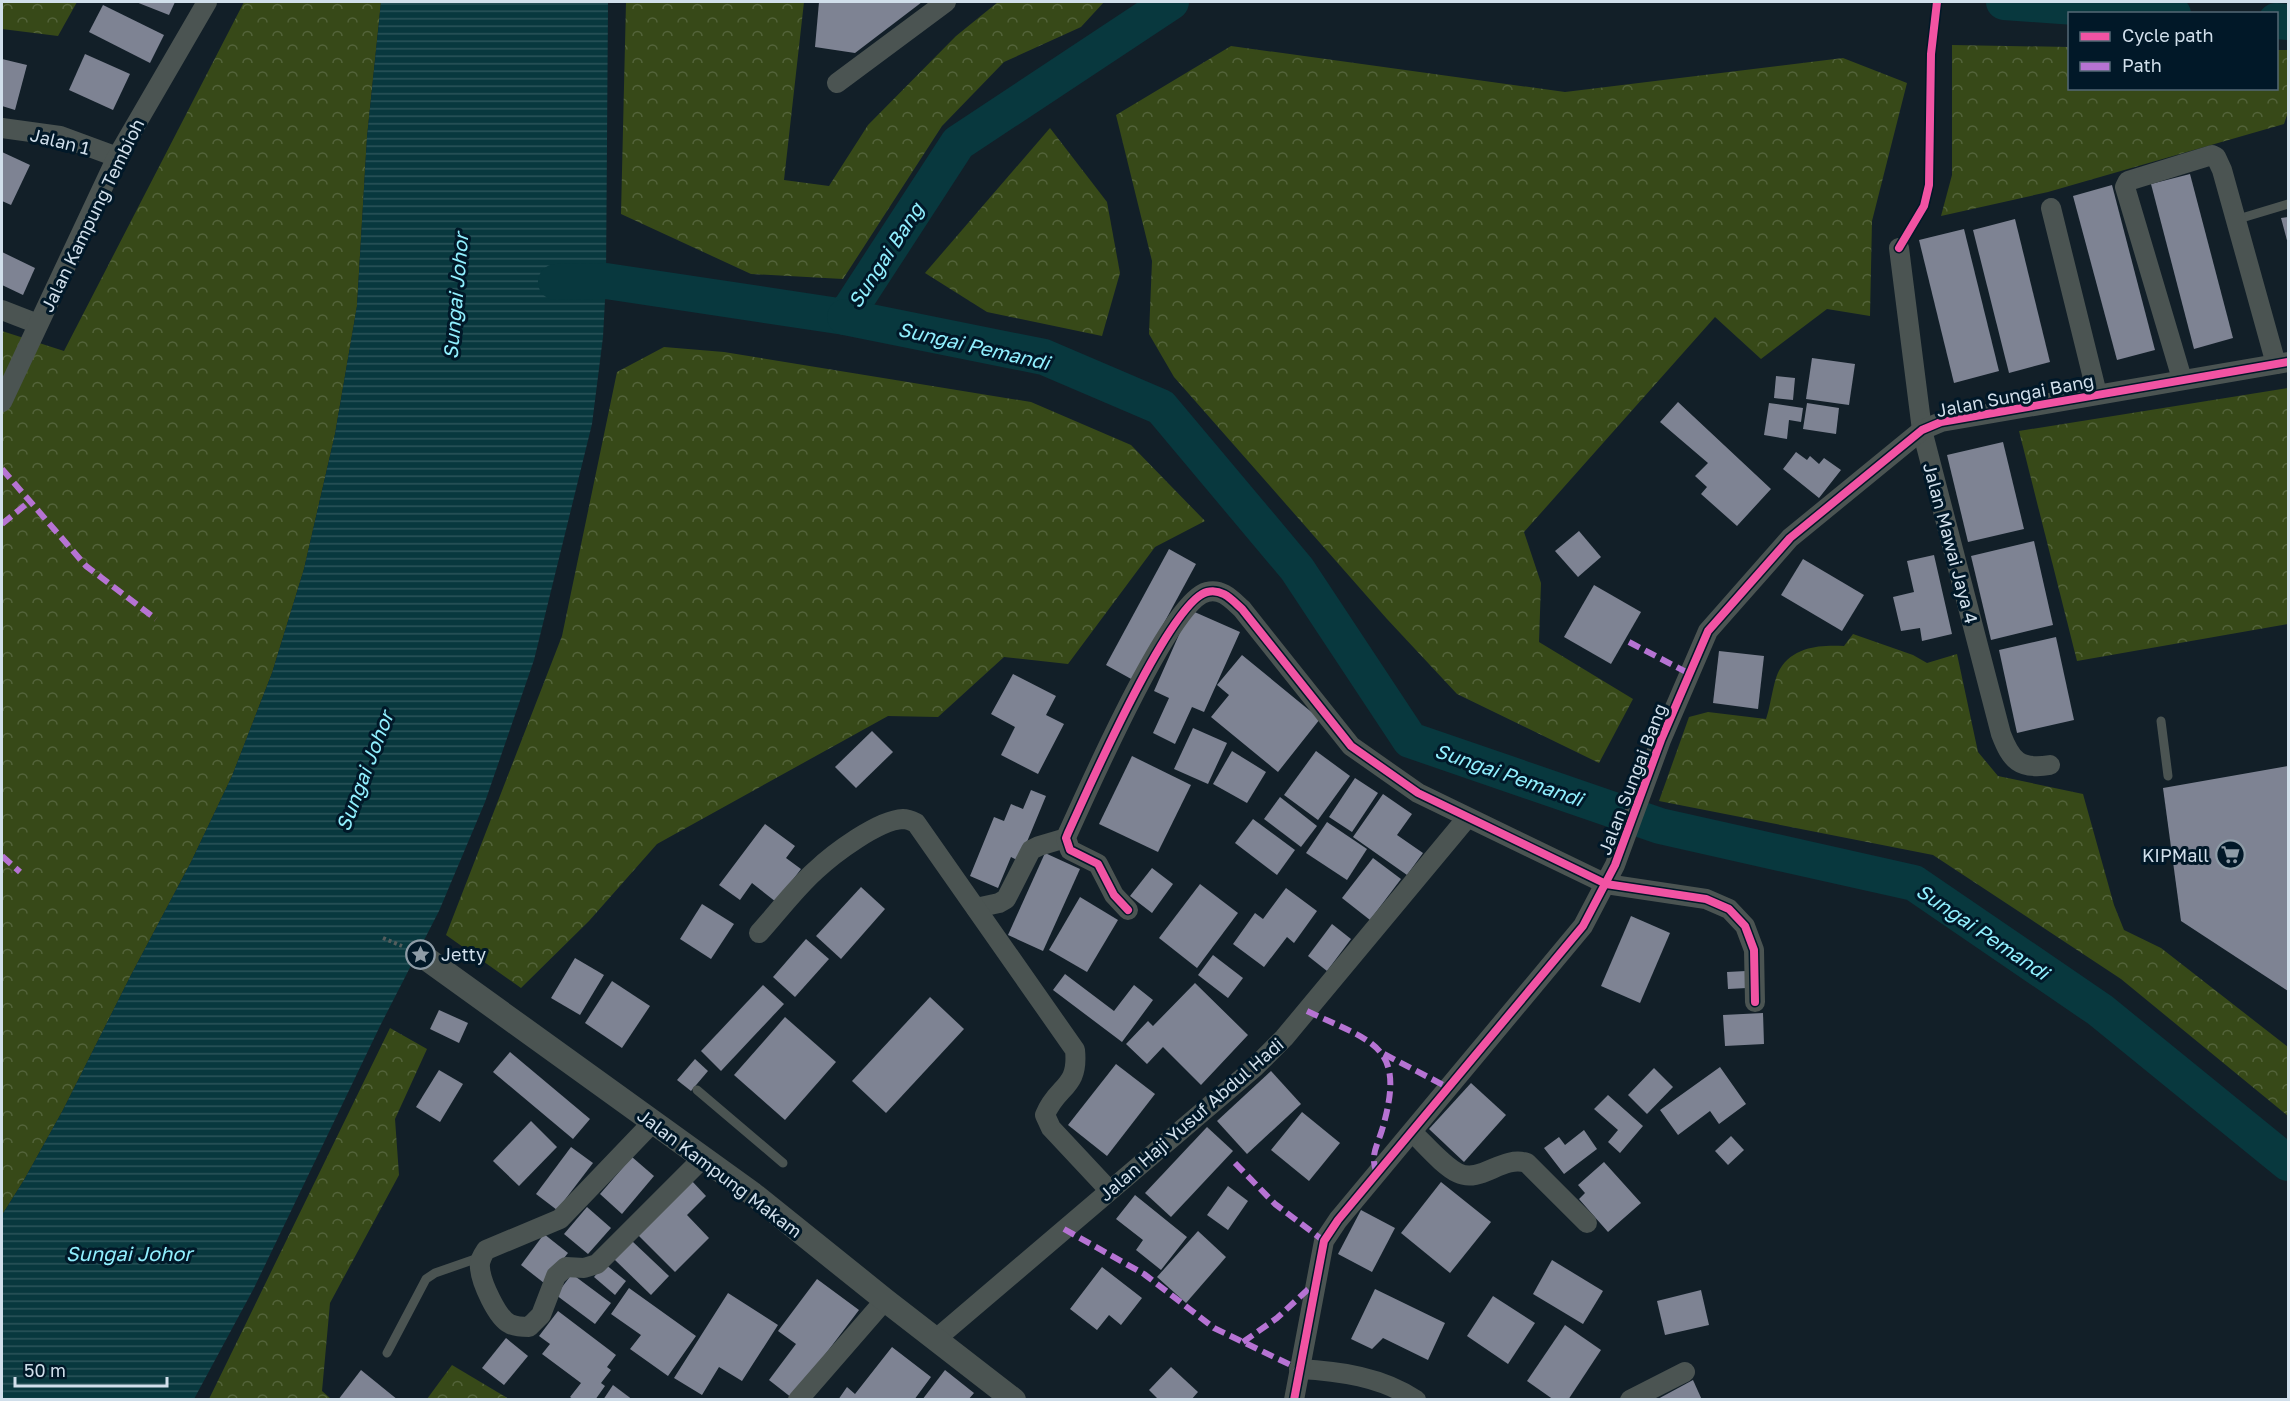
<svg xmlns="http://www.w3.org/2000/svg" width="2290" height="1401" font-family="'Golos Text',sans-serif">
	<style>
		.forest { fill: url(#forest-crowns) }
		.water { fill: url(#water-rules) }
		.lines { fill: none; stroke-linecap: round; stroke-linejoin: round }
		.river { stroke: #08383e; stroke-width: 36 }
		.building { fill: #7e8393 }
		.path { stroke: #545d5d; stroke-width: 4; stroke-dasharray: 3 3; stroke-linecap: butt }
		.service { stroke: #4b5452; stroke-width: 9 }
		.minor { stroke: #4b5452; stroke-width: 20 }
		.tertiary { stroke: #4b5452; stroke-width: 24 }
		.quiet { stroke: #b673d3; stroke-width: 6; stroke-dasharray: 12 6; stroke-linecap: butt }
		.cycleway-casing { stroke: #011828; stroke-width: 11 }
		.cycleway { stroke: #f153a3; stroke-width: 8 }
		.labels { text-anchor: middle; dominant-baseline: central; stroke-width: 6; stroke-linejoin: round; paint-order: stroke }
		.street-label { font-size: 18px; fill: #d1dfeb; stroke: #011828 }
		.poi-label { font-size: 18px; fill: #d1dfeb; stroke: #011828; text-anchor: end }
		.water-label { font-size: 20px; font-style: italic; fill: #91f0ff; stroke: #011828 }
	</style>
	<defs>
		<pattern id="forest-crowns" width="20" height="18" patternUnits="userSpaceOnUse" patternTransform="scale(1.5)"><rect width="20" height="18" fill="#374918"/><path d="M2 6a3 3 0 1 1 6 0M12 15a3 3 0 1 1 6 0" fill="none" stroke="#53633a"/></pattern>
		<pattern id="water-rules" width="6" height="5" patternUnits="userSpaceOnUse" patternTransform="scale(1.5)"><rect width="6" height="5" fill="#08383e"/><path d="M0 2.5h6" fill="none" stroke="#2b545a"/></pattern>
	</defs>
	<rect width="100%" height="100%" fill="#121f28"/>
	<g class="forest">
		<polygon points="2,2 77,2 58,36 2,29"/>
		<polygon points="244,2 381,2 367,137 357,306 335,434 304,569 272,673 232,776 191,862 131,975 63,1110 24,1180 2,1215 2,331 64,351"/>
		<polygon points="626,2 804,2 784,180 829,186 868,125 956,36 998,2 1104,2 1081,27 1004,62 942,126 843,279 751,274 621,214"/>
		<polygon points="1952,45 2069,47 2070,88 2276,88 2277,50 2288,50 2288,112 2284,124 2048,192 1941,216 1952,175"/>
		<polygon points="1231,46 1565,92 1843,58 1907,83 1872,221 1870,316 1827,309 1761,359 1715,317 1524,532 1541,583 1539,642 1633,699 1599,763 1457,694 1387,619 1174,377 1149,334 1152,261 1116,115"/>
		<polygon points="1050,128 1107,202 1120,273 1102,336 987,312 925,273"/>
		<polygon points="664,347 724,352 1031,402 1131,445 1205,521 1155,547 1068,664 1004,657 938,717 888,716 657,844 589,921 521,988 446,935 562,636 617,372"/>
		<polygon points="2288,388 2288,624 2077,661 2019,431"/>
		<path d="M1853 634 1913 655 1927 663 1957 654 1978 752 1998 776 2083 794 2114 905 2124 930 2161 948 2288 1047V1116L2121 979 1933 855 1659 801 1689 717 1708 712 1766 719C1771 706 1773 680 1780 669 1794 646 1821 645 1844 646Z"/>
		<polygon points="390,1028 427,1049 395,1119 399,1175 330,1303 322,1391 331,1399 209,1399"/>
		<polygon points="452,1365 509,1399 427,1399"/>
	</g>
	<polygon class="water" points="381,2 608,2 606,281 603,337 592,424 534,660 485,802 439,911 380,1026 254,1288 194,1399 2,1399 2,1215 24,1180 63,1110 131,975 191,862 232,776 272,673 304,569 335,434 357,306 367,137"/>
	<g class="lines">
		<g class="river">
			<polyline points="2004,2 2173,14"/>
			<polyline points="2276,21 2288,22"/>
			<polyline points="556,282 606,281 845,317 958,143 1171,2"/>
			<polyline points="845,317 1044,357 1161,407 1297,569 1410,740 1660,826 1914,883 2100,1010 2288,1163"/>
		</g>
	</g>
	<g class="building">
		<polygon points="136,2 175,2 169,15"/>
		<polygon points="819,2 922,2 855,53 815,47"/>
		<polygon points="103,5 164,35 150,63 89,32"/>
		<polygon points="85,54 130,74 113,110 69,90"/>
		<polygon points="2,59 27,65 15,110 2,106"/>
		<polygon points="2,152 30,165 11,205 2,201"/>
		<polygon points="2190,174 2233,338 2194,349 2151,184"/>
		<polygon points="2112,185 2155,350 2117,360 2073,196"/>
		<polygon points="2288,217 2288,244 2281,218"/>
		<polygon points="2015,219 2050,362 2009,373 1973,230"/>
		<polygon points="1964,229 1999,371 1954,383 1919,240"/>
		<polygon points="2,252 35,268 23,295 2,285"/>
		<polygon points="1812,358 1855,364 1849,405 1806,399"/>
		<polygon points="1776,376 1795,378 1793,400 1774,398"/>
		<polygon points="1678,402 1771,489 1737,526 1701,494 1707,487 1695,476 1708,463 1660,422"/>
		<polygon points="1769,403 1803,408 1801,422 1789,420 1787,439 1764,435"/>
		<polygon points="1807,403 1839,408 1836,434 1803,429"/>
		<polygon points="2003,442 2024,529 1968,542 1947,455"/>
		<polygon points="1796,452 1807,460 1810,456 1819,464 1824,458 1841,470 1819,498 1783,469"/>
		<polygon points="1579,531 1601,557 1578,577 1555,551"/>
		<polygon points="2034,541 2053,625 1991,640 1971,556"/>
		<polygon points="1169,549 1196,564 1133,680 1106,665"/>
		<polygon points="1934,555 1952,634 1922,641 1920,628 1901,631 1893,597 1914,592 1907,561"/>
		<polygon points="1803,559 1864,595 1842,631 1781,595"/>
		<polygon points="1594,585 1641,612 1611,664 1564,637"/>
		<polygon points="1190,610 1240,632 1204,712 1192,707 1175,744 1153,733 1169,698 1154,691"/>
		<polygon points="2056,637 2074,720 2017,733 1999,650"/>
		<polygon points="1719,651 1764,656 1758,709 1713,703"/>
		<polygon points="1242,655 1320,719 1278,772 1211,717 1229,695 1217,685"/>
		<polygon points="1013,674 1056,696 1046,715 1064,724 1038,774 1001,755 1015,727 991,714"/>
		<polygon points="1193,728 1227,743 1208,784 1174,769"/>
		<polygon points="872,731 893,752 856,788 835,767"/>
		<polygon points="1232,751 1266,772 1247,803 1213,784"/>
		<polygon points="1316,751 1350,776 1318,820 1284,795"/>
		<polygon points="1132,756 1191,785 1158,852 1099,824"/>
		<polygon points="2288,766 2288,991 2181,921 2163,788"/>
		<polygon points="1355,778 1378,793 1352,832 1329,817"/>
		<polygon points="1031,790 1046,796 1019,861 1011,857 998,888 970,876 994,817 1004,821 1011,804 1023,809"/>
		<polygon points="1383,794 1412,814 1397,835 1423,853 1407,875 1353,837"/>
		<polygon points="1280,797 1317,826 1301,847 1264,819"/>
		<polygon points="1253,819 1295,850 1277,875 1235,843"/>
		<polygon points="1327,822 1367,849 1347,880 1306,853"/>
		<polygon points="765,824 795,846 786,858 801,869 776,902 752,883 740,900 719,885"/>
		<polygon points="1045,853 1080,869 1043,951 1008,935"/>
		<polygon points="1373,858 1401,879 1370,920 1342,898"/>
		<polygon points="1152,868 1173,884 1152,913 1130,896"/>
		<polygon points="1200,884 1238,913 1197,968 1159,938"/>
		<polygon points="861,887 885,909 841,959 816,936"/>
		<polygon points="1286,888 1317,911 1294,943 1287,937 1264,967 1233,944 1255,913 1263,919"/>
		<polygon points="1080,897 1118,920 1087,972 1049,950"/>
		<polygon points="702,904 734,924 711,959 680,939"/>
		<polygon points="1631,916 1670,933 1640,1003 1601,986"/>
		<polygon points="1332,924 1351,939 1327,971 1308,956"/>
		<polygon points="806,939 829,959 795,997 773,977"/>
		<polygon points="1213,955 1243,978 1228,998 1198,975"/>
		<polygon points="575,958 604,975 580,1015 551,998"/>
		<polygon points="1746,971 1747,988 1728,989 1727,972"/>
		<polygon points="1065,974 1114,1011 1134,985 1153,1000 1122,1042 1053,990"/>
		<polygon points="612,981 650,1006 622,1048 585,1023"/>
		<polygon points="1195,983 1248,1035 1201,1085 1163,1047 1147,1064 1126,1044 1148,1021 1153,1026"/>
		<polygon points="763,985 784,1004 721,1071 701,1051"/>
		<polygon points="930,997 964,1029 886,1113 852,1081"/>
		<polygon points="439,1010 468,1023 459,1043 430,1029"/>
		<polygon points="1763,1013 1764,1044 1725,1046 1723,1015"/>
		<polygon points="785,1017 836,1062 785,1120 734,1075"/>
		<polygon points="510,1052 590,1119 573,1139 493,1072"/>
		<polygon points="695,1059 708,1071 691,1091 677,1080"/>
		<polygon points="1116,1064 1155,1094 1107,1156 1068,1125"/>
		<polygon points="1720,1067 1746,1104 1719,1124 1710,1111 1678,1135 1660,1110"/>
		<polygon points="1654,1068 1673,1087 1647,1114 1628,1095"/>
		<polygon points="439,1070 463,1084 440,1122 416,1107"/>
		<polygon points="1271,1071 1301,1104 1247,1154 1217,1121"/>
		<polygon points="1471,1083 1506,1115 1464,1162 1429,1129"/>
		<polygon points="1608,1095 1643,1126 1620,1153 1608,1142 1618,1130 1594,1109"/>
		<polygon points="1302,1112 1340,1143 1309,1181 1271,1150"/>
		<polygon points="531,1121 557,1147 519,1186 493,1161"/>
		<polygon points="1207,1127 1233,1151 1171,1217 1145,1193"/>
		<polygon points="1584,1130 1597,1149 1564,1174 1544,1148 1559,1137 1565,1145"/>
		<polygon points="1731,1136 1744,1150 1728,1165 1715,1151"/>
		<polygon points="571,1147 593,1163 557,1210 536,1194"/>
		<polygon points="632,1157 654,1176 622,1214 600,1194"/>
		<polygon points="1604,1162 1641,1203 1608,1232 1579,1199 1585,1193 1578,1185"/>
		<polygon points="691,1180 706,1196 687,1215 709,1238 675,1272 637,1234"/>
		<polygon points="1441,1182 1491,1222 1450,1273 1401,1233"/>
		<polygon points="1228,1186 1248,1201 1228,1230 1207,1215"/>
		<polygon points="1135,1195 1187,1237 1161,1270 1136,1250 1143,1240 1116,1219"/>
		<polygon points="587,1207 611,1228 588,1254 564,1234"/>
		<polygon points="1361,1210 1395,1228 1372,1272 1338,1254"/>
		<polygon points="1198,1231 1226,1257 1186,1303 1157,1277"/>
		<polygon points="544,1234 568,1253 544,1283 521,1265"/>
		<polygon points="632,1241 669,1276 651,1295 614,1259"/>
		<polygon points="1552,1260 1603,1291 1583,1324 1533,1294"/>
		<polygon points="605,1264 626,1281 615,1295 594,1277"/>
		<polygon points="1102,1267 1142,1298 1121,1325 1109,1315 1097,1330 1070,1309"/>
		<polygon points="572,1274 611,1303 595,1324 556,1295"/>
		<polygon points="817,1279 859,1310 792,1398 769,1380 796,1344 778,1331"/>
		<polygon points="629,1288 696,1336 668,1376 630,1349 641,1335 611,1314"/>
		<polygon points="1375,1289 1445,1323 1428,1360 1383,1338 1372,1349 1351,1339"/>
		<polygon points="1701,1290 1709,1325 1665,1335 1657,1301"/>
		<polygon points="728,1293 778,1325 742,1381 719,1367 702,1395 674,1378"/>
		<polygon points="1493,1296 1535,1323 1508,1364 1467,1336"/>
		<polygon points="558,1311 616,1355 607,1367 611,1370 601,1383 605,1386 595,1400 574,1400 570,1397 581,1383 542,1354 550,1344 539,1336"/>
		<polygon points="1565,1325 1601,1350 1568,1400 1554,1400 1527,1381"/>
		<polygon points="506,1338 528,1356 504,1385 482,1368"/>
		<polygon points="892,1347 931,1377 914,1400 838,1400 847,1387 855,1394"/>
		<polygon points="1171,1367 1198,1392 1191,1400 1159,1400 1149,1390"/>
		<polygon points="361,1370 398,1400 338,1400"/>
		<polygon points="945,1370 974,1393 968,1400 922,1400"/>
		<polygon points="1693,1380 1702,1400 1656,1400"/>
		<polygon points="613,1385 633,1400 603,1400"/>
	</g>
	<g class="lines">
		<polyline class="path" points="383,938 402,946"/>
		<g class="service">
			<polyline points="2235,220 2288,204"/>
			<polyline points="2161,721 2168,776"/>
			<polyline points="697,1090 783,1163"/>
			<polyline points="387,1353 426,1279 435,1273 481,1257"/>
		</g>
		<g class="minor">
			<polyline points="837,83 946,2"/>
			<polyline points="2,128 60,136 117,157"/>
			<polyline points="2051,208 2097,394"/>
			<path d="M1899 248 1922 430 2001 734C2011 760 2019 770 2050 765"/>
			<polyline points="2,310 38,324"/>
			<polyline points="2182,379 2125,187 2128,181 2212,155 2216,157 2222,170 2276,364"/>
			<polyline points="2,402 117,157 207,2"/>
			<polyline points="976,908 999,903 1006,899 1031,850 1039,846 1066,838"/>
			<path d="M1128 910 1114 895 1098 864 1070 850 1066 838 1068 833C1087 792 1170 601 1207 592 1222 588 1232 600 1242 609L1351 746 1418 793 1606 884 1706 899 1729 909 1745 926 1754 950 1755 1002"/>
			<path d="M759 933C778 912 795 889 815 871 833 854 878 820 903 819 907 819 912 821 916 823L1075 1050C1079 1089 1057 1085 1045 1115L1051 1128 1109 1190"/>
			<path d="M652 1123 560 1219 486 1250C482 1256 479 1261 480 1268 481 1282 497 1318 510 1324 516 1327 523 1327 529 1327L541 1315 556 1276 566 1267 584 1268 597 1264 703 1158"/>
			<path d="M1412 1132C1425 1144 1443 1166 1458 1173 1481 1184 1502 1155 1527 1163L1587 1223"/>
			<polyline points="936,1339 1254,1068 1284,1038 1467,818"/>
			<path d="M1299 1369C1339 1371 1382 1377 1416 1400"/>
			<polyline points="798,1400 885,1300"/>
			<polyline points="1294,1400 1324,1241 1338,1220 1583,926 1615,865 1661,740 1708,631 1790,538 1922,430 1941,422 2288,362"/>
			<polyline points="1630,1400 1685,1372"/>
		</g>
		<polyline class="tertiary" points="420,954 753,1194 885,1300 1014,1400"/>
		<g class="quiet">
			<polyline points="2,469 86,566 156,619"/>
			<polyline points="2,524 30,501"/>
			<polyline points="1629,642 1690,674"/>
			<polyline points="2,856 20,872"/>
			<path d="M1307 1011C1374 1043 1407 1045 1382 1130 1376 1149 1370 1155 1377 1174"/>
			<polyline points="1384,1054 1449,1088"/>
			<polyline points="1235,1163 1275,1204 1324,1241"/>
			<polyline points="1064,1229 1144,1274 1214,1328 1299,1369"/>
			<polyline points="1243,1342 1277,1318 1315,1283"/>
		</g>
		<defs>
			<g id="cycleway">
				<polyline points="1899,248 1924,206 1929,185 1931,54 1937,2"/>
				<path d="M1128 910 1114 895 1098 864 1070 850 1066 838 1068 833C1087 792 1170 601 1207 592 1222 588 1232 600 1242 609L1351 746 1418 793 1606 884 1706 899 1729 909 1745 926 1754 950 1755 1002"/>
				<polyline points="1294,1400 1324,1241 1338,1220 1583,926 1615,865 1661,740 1708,631 1790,538 1922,430 1941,422 2288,362"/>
			</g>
		</defs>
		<use href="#cycleway" class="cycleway-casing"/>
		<use href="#cycleway" class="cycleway"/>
	</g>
	<defs>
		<symbol id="supermarket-ring" viewBox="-11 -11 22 22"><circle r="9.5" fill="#011828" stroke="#8e9ca7" stroke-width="1.5"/><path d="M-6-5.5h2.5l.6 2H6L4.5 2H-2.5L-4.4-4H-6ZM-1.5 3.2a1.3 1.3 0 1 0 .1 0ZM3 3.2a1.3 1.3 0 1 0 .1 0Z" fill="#8e9ca7"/></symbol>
		<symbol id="sight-ring" viewBox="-11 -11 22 22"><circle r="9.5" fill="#011828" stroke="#8e9ca7" stroke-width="1.5"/><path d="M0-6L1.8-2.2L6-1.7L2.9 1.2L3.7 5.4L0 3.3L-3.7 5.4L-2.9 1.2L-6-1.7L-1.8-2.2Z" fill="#8e9ca7"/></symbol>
	</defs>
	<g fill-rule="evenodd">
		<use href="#supermarket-ring" x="2214" y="838" width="33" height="33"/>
		<use href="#sight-ring" x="404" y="938" width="33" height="33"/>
	</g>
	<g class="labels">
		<g class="street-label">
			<text transform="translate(60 141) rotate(14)">Jalan 1</text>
			<text transform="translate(92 215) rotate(-64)">Jalan Kampung Tembioh</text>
			<text transform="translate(2015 395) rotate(-11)">Jalan Sungai Bang</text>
			<text transform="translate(1951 543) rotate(75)">Jalan Mawai Jaya 4</text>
			<text transform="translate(1632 779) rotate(-69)">Jalan Sungai Bang</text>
			<text transform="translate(1191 1119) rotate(-41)">Jalan Haji Yusuf Abdul Hadi</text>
			<text transform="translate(720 1173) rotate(37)">Jalan Kampung Makam</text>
		</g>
		<g class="poi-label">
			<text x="2209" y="855">KIPMall</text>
			<text x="441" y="954" text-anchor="start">Jetty</text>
		</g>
		<g class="water-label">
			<text transform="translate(885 255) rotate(-57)">Sungai Bang</text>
			<text transform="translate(455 296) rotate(-85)">Sungai Johor</text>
			<text transform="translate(974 345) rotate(13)">Sungai Pemandi</text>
			<text transform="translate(364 771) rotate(-69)">Sungai Johor</text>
			<text transform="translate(1509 774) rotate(19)">Sungai Pemandi</text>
			<text transform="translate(1983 931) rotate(34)">Sungai Pemandi</text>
			<text x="129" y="1253">Sungai Johor</text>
		</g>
	</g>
	<rect width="2290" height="1401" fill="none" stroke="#d1dfeb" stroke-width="6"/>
	<rect x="2068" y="12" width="210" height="78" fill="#011828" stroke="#546876" stroke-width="1.5"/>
	<rect x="2080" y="32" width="30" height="9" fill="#f153a3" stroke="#546876" stroke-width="1.5"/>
	<text x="2122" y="42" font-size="18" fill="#d1dfeb">Cycle path</text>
	<rect x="2080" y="62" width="30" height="9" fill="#b673d3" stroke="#546876" stroke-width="1.5"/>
	<text x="2122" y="72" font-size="18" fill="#d1dfeb">Path</text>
	<path d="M15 1377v9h152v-9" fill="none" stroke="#d1dfeb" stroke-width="3"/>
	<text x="24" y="1377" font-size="18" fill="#d1dfeb" stroke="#011828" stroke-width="4.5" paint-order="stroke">50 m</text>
</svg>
